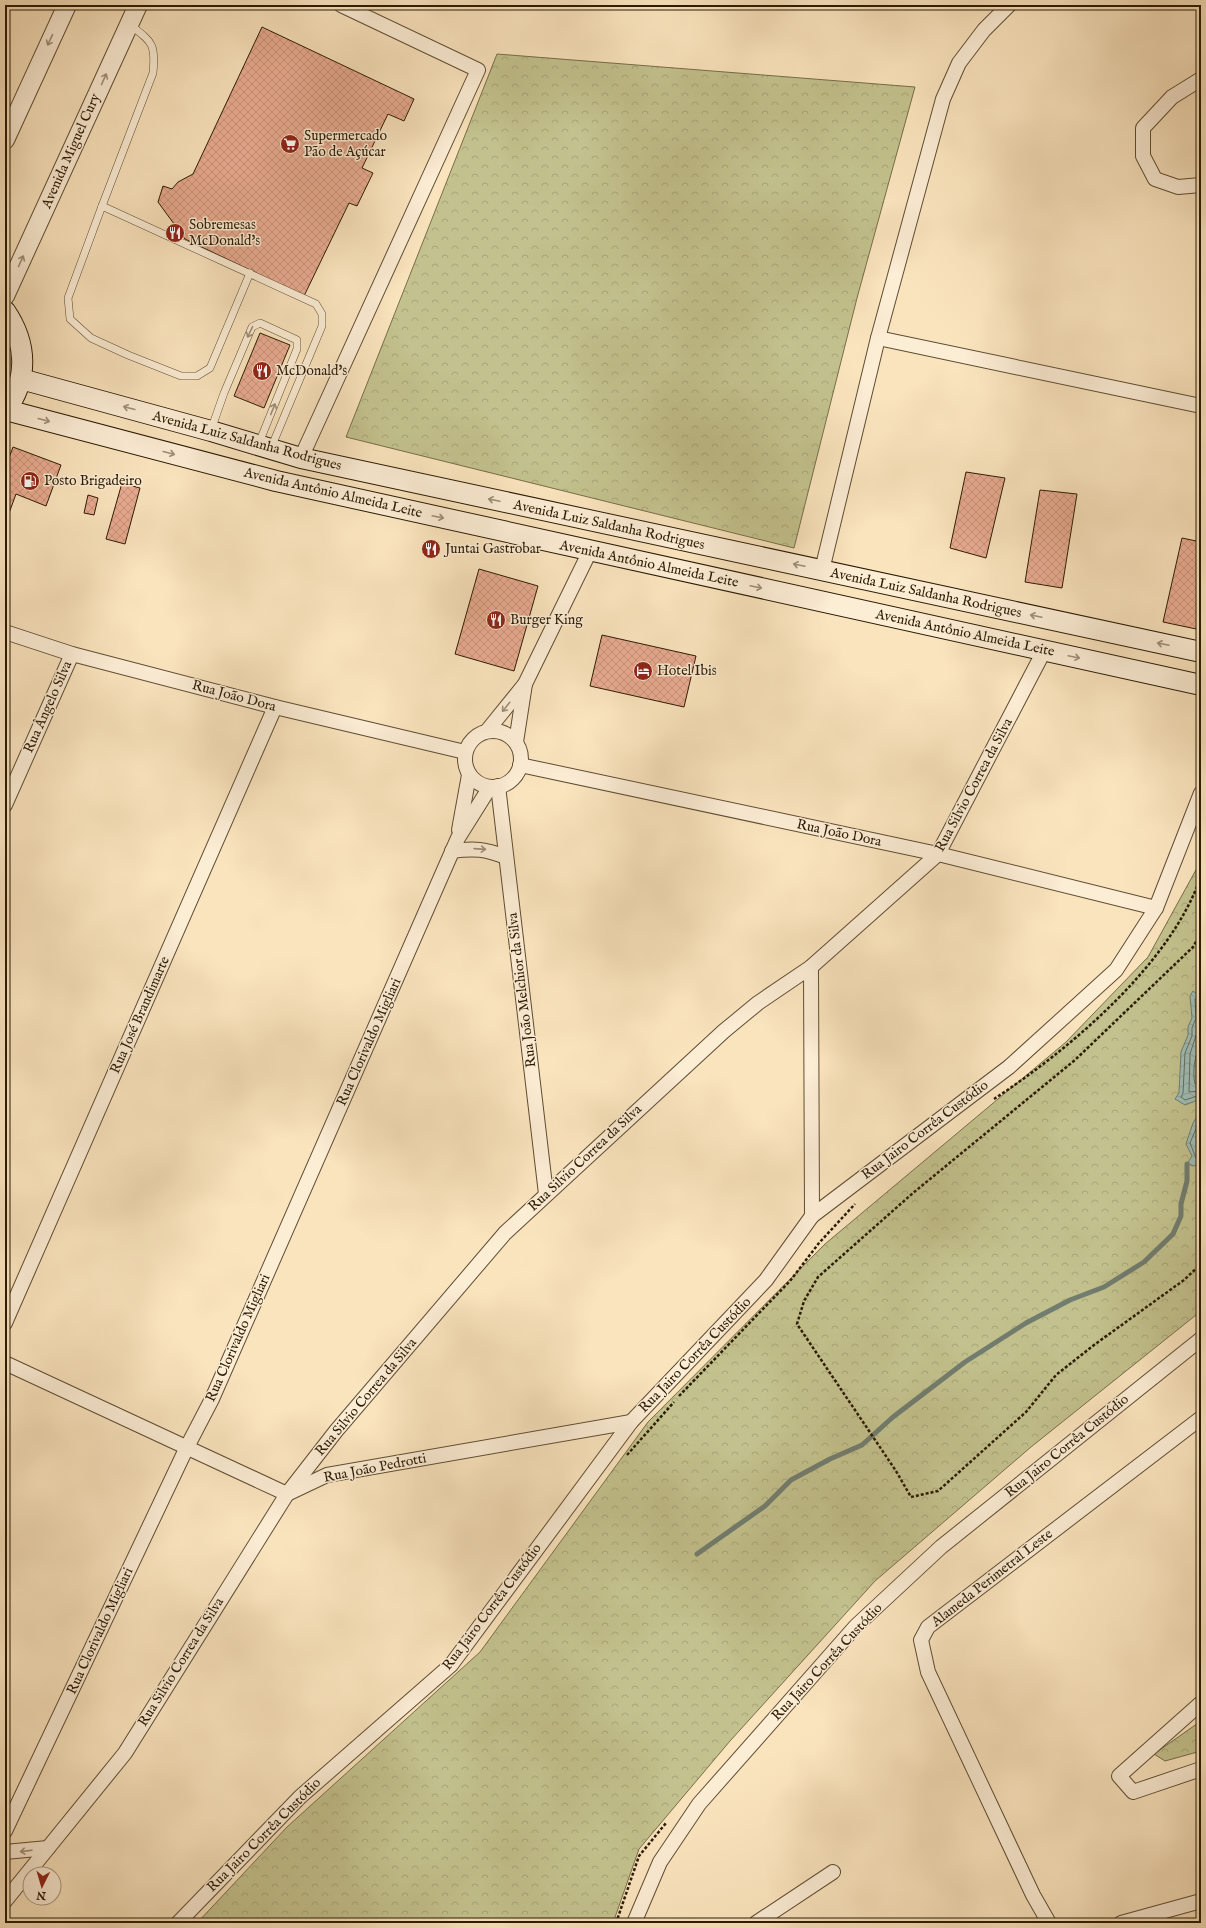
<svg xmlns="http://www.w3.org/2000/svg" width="1206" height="1928" font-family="'IM FELL English',serif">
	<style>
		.green { fill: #c3c28e; stroke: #776e49 }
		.forest { fill: url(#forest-crowns); stroke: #776e49 }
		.water { fill: url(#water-waves); stroke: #717d6f }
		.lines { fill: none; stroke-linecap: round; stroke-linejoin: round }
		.shore { stroke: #656c5d; stroke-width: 1 }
		.stream { stroke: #717d6f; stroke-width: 5 }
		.building { fill: url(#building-cross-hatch); stroke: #2b1b04 }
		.service-casing { stroke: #5f4d32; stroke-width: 8 }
		.minor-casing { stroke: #5f4d32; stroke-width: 16 }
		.tertiary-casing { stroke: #5f4d32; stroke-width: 20 }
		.secondary-casing { stroke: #2b1b04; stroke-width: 22 }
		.path { stroke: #2b1b04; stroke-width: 2.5; stroke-dasharray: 3 2; stroke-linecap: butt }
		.service { stroke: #fcedd5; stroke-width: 7 }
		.minor { stroke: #fcedd5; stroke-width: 14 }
		.tertiary { stroke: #fcedd5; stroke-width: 18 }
		.secondary { stroke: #fcedd5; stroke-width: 20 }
		.oneway { stroke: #9e8e77 }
		.labels { text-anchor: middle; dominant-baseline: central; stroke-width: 3; stroke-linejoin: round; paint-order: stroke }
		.poi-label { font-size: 14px; fill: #2b1b04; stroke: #fcedd5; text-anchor: start }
		.street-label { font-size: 14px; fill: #2b1b04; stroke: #fcedd5 }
	</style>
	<defs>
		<pattern id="forest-crowns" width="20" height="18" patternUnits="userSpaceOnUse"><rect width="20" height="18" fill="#c3c28e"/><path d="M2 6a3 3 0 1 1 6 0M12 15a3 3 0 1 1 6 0" fill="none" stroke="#a8a679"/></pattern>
		<pattern id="water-waves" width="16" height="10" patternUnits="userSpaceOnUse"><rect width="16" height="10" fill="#9fbeb6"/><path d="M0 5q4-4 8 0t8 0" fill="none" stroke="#89a39b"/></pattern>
		<pattern id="building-cross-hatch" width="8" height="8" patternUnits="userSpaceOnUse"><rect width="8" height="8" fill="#e9ab91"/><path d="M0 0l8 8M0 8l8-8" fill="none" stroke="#c8937b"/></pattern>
	</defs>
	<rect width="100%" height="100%" fill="#fae4be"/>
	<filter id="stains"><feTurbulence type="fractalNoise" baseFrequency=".005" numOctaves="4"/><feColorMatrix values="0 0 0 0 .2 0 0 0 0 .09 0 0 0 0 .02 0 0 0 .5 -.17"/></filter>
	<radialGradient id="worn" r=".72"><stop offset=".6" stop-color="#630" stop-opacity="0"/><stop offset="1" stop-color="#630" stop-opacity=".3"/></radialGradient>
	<path class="green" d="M5 336C11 353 12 369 5 386Z"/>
	<g class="forest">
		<polygon points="497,54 915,87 857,298 794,548 346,437"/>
		<polygon points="1201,857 1201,1311 1031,1447 875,1581 730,1741 639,1849 613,1923 197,1923 287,1827 480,1652 648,1422 825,1244 1066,1042 1148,957 1197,868"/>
		<polygon points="1201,1721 1201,1751 1165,1761 1154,1754"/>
	</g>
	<g class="water">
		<polygon points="1201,990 1201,1104 1198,1100 1185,1105 1175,1099 1179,1093 1181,1052 1188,1035 1188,1027 1192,1018 1190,996 1193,991 1197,994"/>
		<polygon points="1201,1110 1201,1165 1199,1163 1194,1166 1187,1164 1192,1156 1186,1144 1193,1123"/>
	</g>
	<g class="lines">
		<g class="shore">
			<polyline points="1201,996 1195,999 1196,1018 1192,1028 1192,1036 1185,1053 1183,1093 1181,1097 1185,1100 1197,1096 1201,1097"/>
			<polyline points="1201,1020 1190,1054 1189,1092 1201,1091"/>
			<path d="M1201 1042C1195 1055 1192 1070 1195 1084L1201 1085"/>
			<polyline points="1201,1117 1190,1143 1196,1158 1201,1159"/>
		</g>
		<polyline class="stream" points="697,1554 765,1506 791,1480 830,1459 862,1445 893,1417 965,1362 1026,1323 1070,1300 1104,1287 1144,1262 1173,1234 1181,1216 1181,1204 1187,1181 1187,1164"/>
	</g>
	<g class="building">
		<polygon points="262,27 414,99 404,121 388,114 362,168 373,173 357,206 349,203 304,296 185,239 158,202 163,186 172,189 178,182 193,174"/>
		<polygon points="260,333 290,345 264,408 234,396"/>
		<polygon points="13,447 61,465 46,506 16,494 5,524 5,468"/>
		<polygon points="966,472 1005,478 986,558 950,548"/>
		<polygon points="122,483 140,488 125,544 106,539"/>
		<polygon points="1040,490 1077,494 1062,588 1025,582"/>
		<polygon points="88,495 98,498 94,515 84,513"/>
		<polygon points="1182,538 1201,542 1201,630 1163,622"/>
		<polygon points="479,569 538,586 514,671 455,654"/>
		<polygon points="602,635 696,656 684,707 590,686"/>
	</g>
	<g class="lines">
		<defs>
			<g id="service">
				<path d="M129 24C152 42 156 43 153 73L102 206 316 304 322 314V326L271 448"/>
				<polyline points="102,206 68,298 70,319 91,338 128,355 181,376 197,376 210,368 250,273"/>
				<polyline points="211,430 224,393 252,327 260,323 297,340 297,349 259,443"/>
			</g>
			<g id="minor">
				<polyline points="1201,79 1172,97 1143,128 1143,156 1155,179 1178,187 1201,185"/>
				<polyline points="878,338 1201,406"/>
				<polyline points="301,458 478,70 341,5"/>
				<polyline points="822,570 878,338 943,99 959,63 984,30 1009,5"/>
				<polyline points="5,632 72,654 275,707 465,752"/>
				<circle cx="493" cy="759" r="28"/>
				<polyline points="487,731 525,684 590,551"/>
				<polyline points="516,742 525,684"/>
				<polyline points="520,765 938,854 1156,908"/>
				<polyline points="498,786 546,1194"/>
				<polyline points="5,805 72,654"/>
				<polyline points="459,830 469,775"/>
				<path d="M452 851C475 848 485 849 506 857"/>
				<polyline points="811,967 812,1216"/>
				<polyline points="5,1323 275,707"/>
				<polyline points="5,1363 287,1494 327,1475 631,1422"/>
				<polyline points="1201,1703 1119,1776 1133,1792 1201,1769"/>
				<polyline points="5,1831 187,1447 212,1399 458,838 490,787"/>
				<polyline points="5,1852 48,1848"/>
				<polyline points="5,1901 125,1753 287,1494 336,1431 505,1233 724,1031 758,1003 811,967 938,854 1044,651"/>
				<polyline points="178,1923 300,1797 451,1665 631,1422 766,1280 812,1216 1009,1067 1116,970 1156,908 1201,793"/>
				<polyline points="634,1923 660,1862 699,1804 856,1626 941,1547 1201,1339"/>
				<polyline points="756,1923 833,1872"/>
				<polyline points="1049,1923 1033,1895 928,1672 921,1640 928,1627 1201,1418"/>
				<polyline points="1121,1923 1201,1901"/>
			</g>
			<g id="tertiary">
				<polyline points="5,140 67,5"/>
				<polyline points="5,296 138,5"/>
			</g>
			<g id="secondary">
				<path d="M5 311C27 343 29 379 5 411"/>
				<polyline points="21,379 211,431 301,458 1201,652"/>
				<polyline points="6,410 276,481 1201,685"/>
			</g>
		</defs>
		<use href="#service" class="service-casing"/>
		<use href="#minor" class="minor-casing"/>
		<use href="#tertiary" class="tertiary-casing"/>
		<use href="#secondary" class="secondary-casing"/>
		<g class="path">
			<polyline points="1201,933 1193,947 1075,1060 913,1193 818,1277 804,1301 797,1324 896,1471 911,1497 938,1491 1026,1412 1056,1375 1094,1345 1184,1280 1201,1264"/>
			<path d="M994 1099C1070 1049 1171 964 1201 876"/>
			<polyline points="679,1396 790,1281 819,1243 855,1204"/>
			<polyline points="627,1455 674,1402"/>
			<polyline points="616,1923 639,1856 666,1823"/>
		</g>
		<use href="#service" class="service"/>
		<use href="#minor" class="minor"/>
		<use href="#tertiary" class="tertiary"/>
		<use href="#secondary" class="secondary"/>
	</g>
	<defs><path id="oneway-shaft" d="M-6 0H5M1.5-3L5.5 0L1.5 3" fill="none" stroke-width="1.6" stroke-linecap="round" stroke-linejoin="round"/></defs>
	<g class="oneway">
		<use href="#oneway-shaft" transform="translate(50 40) rotate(115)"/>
		<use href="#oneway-shaft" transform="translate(104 79) rotate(-66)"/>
		<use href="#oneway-shaft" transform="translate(21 261) rotate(-66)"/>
		<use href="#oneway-shaft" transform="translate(250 332) rotate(116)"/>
		<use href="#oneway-shaft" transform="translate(129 408) rotate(-165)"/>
		<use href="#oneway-shaft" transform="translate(273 409) rotate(-68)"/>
		<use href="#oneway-shaft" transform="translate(44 420) rotate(15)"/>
		<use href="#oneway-shaft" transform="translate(169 453) rotate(15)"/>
		<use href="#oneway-shaft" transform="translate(494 500) rotate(-168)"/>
		<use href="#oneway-shaft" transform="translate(438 517) rotate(12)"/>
		<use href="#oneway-shaft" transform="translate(799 565) rotate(-168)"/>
		<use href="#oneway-shaft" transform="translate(756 587) rotate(12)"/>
		<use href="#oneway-shaft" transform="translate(1036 616) rotate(-168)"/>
		<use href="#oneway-shaft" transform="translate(1163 644) rotate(-168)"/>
		<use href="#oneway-shaft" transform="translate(1074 657) rotate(12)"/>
		<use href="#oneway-shaft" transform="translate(506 707) rotate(129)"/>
		<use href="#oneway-shaft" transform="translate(480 849) rotate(4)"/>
		<use href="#oneway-shaft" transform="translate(26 1851) rotate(173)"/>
	</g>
	<defs>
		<symbol id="supermarket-disc" viewBox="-11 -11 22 22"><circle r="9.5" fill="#8f2418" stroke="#fcedd5"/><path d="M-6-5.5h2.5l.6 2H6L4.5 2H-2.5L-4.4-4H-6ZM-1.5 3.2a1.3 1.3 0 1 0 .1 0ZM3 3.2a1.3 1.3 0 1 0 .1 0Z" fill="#fff"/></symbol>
		<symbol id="restaurant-disc" viewBox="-11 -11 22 22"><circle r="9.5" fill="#8f2418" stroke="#fcedd5"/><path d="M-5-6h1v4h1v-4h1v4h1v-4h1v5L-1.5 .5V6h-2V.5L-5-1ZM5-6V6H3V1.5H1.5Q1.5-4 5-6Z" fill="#fff"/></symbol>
		<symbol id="fuel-disc" viewBox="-11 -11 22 22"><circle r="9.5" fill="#8f2418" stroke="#fcedd5"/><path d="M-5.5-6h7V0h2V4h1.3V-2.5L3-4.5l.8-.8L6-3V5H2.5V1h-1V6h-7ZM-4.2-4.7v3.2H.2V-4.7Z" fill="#fff"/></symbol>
		<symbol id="hotel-disc" viewBox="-11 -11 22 22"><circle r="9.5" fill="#8f2418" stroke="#fcedd5"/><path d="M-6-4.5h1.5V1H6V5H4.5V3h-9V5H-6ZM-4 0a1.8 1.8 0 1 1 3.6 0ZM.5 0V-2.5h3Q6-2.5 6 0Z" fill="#fff"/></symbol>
	</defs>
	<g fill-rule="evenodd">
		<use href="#supermarket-disc" x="279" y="133" width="22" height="22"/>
		<use href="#restaurant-disc" x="164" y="222" width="22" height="22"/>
		<use href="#restaurant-disc" x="251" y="360" width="22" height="22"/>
		<use href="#fuel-disc" x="19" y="470" width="22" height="22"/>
		<use href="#restaurant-disc" x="420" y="538" width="22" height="22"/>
		<use href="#restaurant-disc" x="485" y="609" width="22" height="22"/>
		<use href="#hotel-disc" x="632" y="660" width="22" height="22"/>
	</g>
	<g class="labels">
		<g class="poi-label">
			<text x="304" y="136">Supermercado<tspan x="304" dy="16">Pão de Açúcar</tspan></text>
			<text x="189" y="225">Sobremesas<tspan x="189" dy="16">McDonald's</tspan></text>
			<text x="276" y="371">McDonald's</text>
			<text x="44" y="481">Posto Brigadeiro</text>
			<text x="445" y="549">Juntai Gastrobar</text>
			<text x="510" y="620">Burger King</text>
			<text x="657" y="671">Hotel Ibis</text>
		</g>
		<g class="street-label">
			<text transform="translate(71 151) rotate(-66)">Avenida Miguel Cury</text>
			<text transform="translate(247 441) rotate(15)">Avenida Luiz Saldanha Rodrigues</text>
			<text transform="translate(333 493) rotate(13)">Avenida Antônio Almeida Leite</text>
			<text transform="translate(609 525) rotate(12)">Avenida Luiz Saldanha Rodrigues</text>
			<text transform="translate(649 564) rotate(12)">Avenida Antônio Almeida Leite</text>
			<text transform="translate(926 593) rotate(12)">Avenida Luiz Saldanha Rodrigues</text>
			<text transform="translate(965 633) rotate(12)">Avenida Antônio Almeida Leite</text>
			<text transform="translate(234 696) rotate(15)">Rua João Dora</text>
			<text transform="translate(48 707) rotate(-66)">Rua Ângelo Silva</text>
			<text transform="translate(974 785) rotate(-62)">Rua Silvio Correa da Silva</text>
			<text transform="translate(839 833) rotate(12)">Rua João Dora</text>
			<text transform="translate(522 990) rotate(-97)">Rua João Melchior da Silva</text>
			<text transform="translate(140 1015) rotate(-66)">Rua José Brandimarte</text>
			<text transform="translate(369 1042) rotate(-66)">Rua Clorivaldo Migliari</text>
			<text transform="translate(925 1130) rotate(-37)">Rua Jairo Corrêa Custódio</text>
			<text transform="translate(585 1158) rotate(-43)">Rua Silvio Correa da Silva</text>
			<text transform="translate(238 1338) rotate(-66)">Rua Clorivaldo Migliari</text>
			<text transform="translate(695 1355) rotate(-46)">Rua Jairo Corrêa Custódio</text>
			<text transform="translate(366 1397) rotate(-50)">Rua Silvio Correa da Silva</text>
			<text transform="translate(1067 1446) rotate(-39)">Rua Jairo Corrêa Custódio</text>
			<text transform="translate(375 1468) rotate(-11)">Rua João Pedrotti</text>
			<text transform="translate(992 1578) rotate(-38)">Alameda Perimetral Leste</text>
			<text transform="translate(492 1607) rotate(-53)">Rua Jairo Corrêa Custódio</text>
			<text transform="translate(100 1631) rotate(-65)">Rua Clorivaldo Migliari</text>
			<text transform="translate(181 1662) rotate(-58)">Rua Silvio Correa da Silva</text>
			<text transform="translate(827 1662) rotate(-47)">Rua Jairo Corrêa Custódio</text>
			<text transform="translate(264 1835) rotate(-45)">Rua Jairo Corrêa Custódio</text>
		</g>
	</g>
	<rect width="1206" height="1928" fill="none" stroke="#fae4be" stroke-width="20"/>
	<rect x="6" y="6" width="1194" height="1916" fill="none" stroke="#2b1b04" stroke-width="2"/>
	<rect x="10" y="10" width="1186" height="1908" fill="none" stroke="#2b1b04"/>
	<g transform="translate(42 1886) rotate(185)"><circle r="19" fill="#fcedd5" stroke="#a89981"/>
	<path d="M0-3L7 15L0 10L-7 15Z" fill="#8f2418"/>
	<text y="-6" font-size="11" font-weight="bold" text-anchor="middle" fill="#2b1b04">N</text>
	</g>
	<rect width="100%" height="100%" filter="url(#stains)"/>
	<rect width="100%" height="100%" fill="url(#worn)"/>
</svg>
